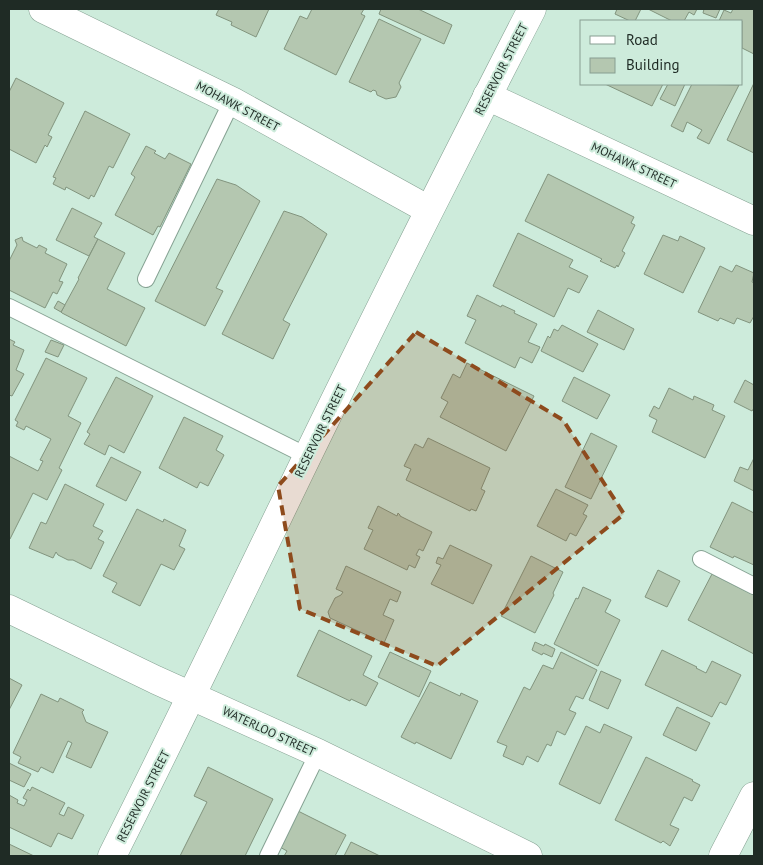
<svg xmlns="http://www.w3.org/2000/svg" width="763" height="865" font-family="'PT Sans',sans-serif">
	<style>
		.building { fill: #b4c7b0; stroke: #82947e }
		.lines { fill: none; stroke-linecap: round; stroke-linejoin: round }
		.lane-casing { stroke: #86a293; stroke-width: 18 }
		.street-casing { stroke: #86a293; stroke-width: 29 }
		.secondary-casing { stroke: #86a293; stroke-width: 29 }
		.lane { stroke: #fff; stroke-width: 16 }
		.street { stroke: #fff; stroke-width: 28 }
		.secondary { stroke: #fff; stroke-width: 28 }
		.marked { fill: #8e4b1d; fill-opacity: 0.2; stroke: #8e4b1d; stroke-width: 4; stroke-dasharray: 10 6; stroke-linejoin: round }
		.labels { text-anchor: middle; dominant-baseline: central; stroke-width: 4; stroke-linejoin: round; paint-order: stroke }
		.street-label { font-size: 12px; fill: #1f2b25; stroke: #cdebdb }
	</style>
	<rect width="100%" height="100%" fill="#cdebdb"/>
	<g class="building">
		<polygon points="219,9 269,9 256,37 231,25 232,22 216,15"/>
		<polygon points="312,9 364,9 361,14 365,16 336,75 284,49 300,16 307,19"/>
		<polygon points="381,9 418,9 452,25 444,44 379,14"/>
		<polygon points="617,9 641,9 635,21 630,21 615,14"/>
		<polygon points="648,9 697,9 694,15 689,12 684,21 672,21"/>
		<polygon points="704,9 720,9 716,18 703,13"/>
		<polygon points="733,9 754,9 754,54 742,48 742,21 719,21 724,10 731,13"/>
		<polygon points="379,19 421,39 399,83 401,87 396,97 386,99 377,95 376,91 373,90 371,92 349,82"/>
		<polygon points="16,78 64,103 48,135 52,137 47,147 45,145 36,163 9,149 9,92"/>
		<polygon points="754,83 754,153 727,140"/>
		<polygon points="605,84 663,84 652,106"/>
		<polygon points="668,84 685,84 675,106 660,99"/>
		<polygon points="692,84 739,85 709,144 697,138 702,130 687,122 683,132 671,126"/>
		<polygon points="85,111 130,134 113,168 109,166 94,197 91,195 89,199 66,187 65,190 53,184 56,178 53,177"/>
		<polygon points="146,146 156,151 154,153 165,159 169,153 191,164 160,227 158,226 153,235 115,215 135,177 131,174"/>
		<polygon points="548,174 634,217 631,223 635,225 622,251 625,253 618,267 617,265 615,268 600,261 602,259 525,221"/>
		<polygon points="217,179 236,185 260,201 216,288 223,291 205,326 155,301"/>
		<polygon points="72,208 102,223 94,237 98,239 89,256 56,240"/>
		<polygon points="284,211 302,217 327,234 283,320 290,324 273,359 222,334"/>
		<polygon points="518,233 573,260 569,267 588,276 579,293 568,288 554,317 493,286"/>
		<polygon points="663,235 678,241 680,236 705,248 683,293 644,274"/>
		<polygon points="22,237 23,241 37,248 39,245 47,249 45,253 67,264 59,281 63,282 57,294 53,292 45,308 9,290 9,261 17,245 15,240"/>
		<polygon points="98,239 125,253 107,289 145,308 126,346 62,313 61,312 79,279 78,278"/>
		<polygon points="736,265 754,273 752,282 754,283 754,316 750,323 737,318 734,324 720,318 718,321 698,312 720,266 732,272"/>
		<polygon points="477,295 501,307 502,305 515,311 514,313 537,324 528,342 540,347 532,363 520,357 515,368 465,343 476,320 467,316"/>
		<polygon points="58,301 65,305 61,312 54,308"/>
		<polygon points="598,310 634,329 624,350 587,332"/>
		<polygon points="562,325 598,344 583,372 541,351 548,336 550,338 554,329 558,331"/>
		<polygon points="9,339 15,342 13,345 24,350 16,370 24,374 12,396 9,395"/>
		<polygon points="51,340 64,345 58,357 45,352"/>
		<polygon points="46,358 87,378 68,416 81,423 59,468 62,470 47,500 33,493 10,539 9,538 9,456 38,471 43,461 40,460 51,439 26,426 24,430 16,426 18,422 15,420"/>
		<polygon points="467,363 534,396 506,451 440,417 448,402 441,398 453,374 460,378"/>
		<polygon points="116,377 153,396 124,453 109,445 105,455 84,444 90,434 87,432"/>
		<polygon points="574,377 610,395 597,419 562,401"/>
		<polygon points="745,380 754,385 754,408 752,411 734,402"/>
		<polygon points="669,388 693,400 694,396 714,405 712,410 725,416 705,458 652,432 657,420 649,416 654,406 659,409"/>
		<polygon points="184,417 223,436 216,450 224,455 208,486 200,482 197,488 159,468"/>
		<polygon points="591,433 617,446 591,499 565,487"/>
		<polygon points="428,438 490,468 481,489 485,491 476,511 471,509 470,511 406,480 411,469 404,466 415,444 423,448"/>
		<polygon points="111,457 141,472 126,501 96,486"/>
		<polygon points="754,458 754,491 734,481 740,467 748,470"/>
		<polygon points="65,484 104,504 93,526 103,531 98,539 104,542 91,569 73,560 68,560 58,555 56,552 53,558 29,548 41,522 46,524"/>
		<polygon points="556,489 588,505 583,514 587,516 576,536 570,533 566,541 537,526"/>
		<polygon points="732,502 754,513 754,565 734,556 733,558 710,547"/>
		<polygon points="378,506 397,516 398,513 400,515 400,516 432,532 423,551 419,549 416,555 420,557 415,568 409,565 407,570 364,549 373,530 368,528"/>
		<polygon points="137,509 163,522 164,519 186,530 179,546 185,549 174,570 161,564 140,606 112,592 117,583 103,576"/>
		<polygon points="450,545 492,565 473,604 431,584 441,565 436,563 438,557 443,559"/>
		<polygon points="531,556 563,572 553,593 554,595 535,633 501,616"/>
		<polygon points="346,566 401,592 397,602 390,599 383,615 394,620 384,643 330,618 328,612 335,598 341,595 343,592 336,589"/>
		<polygon points="658,570 680,581 667,607 645,597"/>
		<polygon points="712,574 754,595 754,654 688,620"/>
		<polygon points="583,587 611,600 605,612 620,620 598,666 554,644 576,598 578,599"/>
		<polygon points="319,630 372,656 363,675 378,683 366,706 351,699 350,701 297,676"/>
		<polygon points="535,642 544,646 545,644 555,649 552,657 543,653 542,655 532,650"/>
		<polygon points="662,650 697,667 696,668 706,673 712,661 741,675 726,705 720,702 712,717 645,685"/>
		<polygon points="390,652 431,671 419,697 378,677"/>
		<polygon points="561,652 597,670 583,699 576,696 569,710 576,713 565,735 557,731 551,746 547,744 538,762 527,756 523,765 503,756 507,746 497,742 524,687 530,690 543,665 553,669"/>
		<polygon points="601,671 621,680 608,709 589,700"/>
		<polygon points="9,678 22,685 9,710"/>
		<polygon points="430,682 460,696 461,693 478,701 451,759 416,742 415,744 401,737"/>
		<polygon points="41,694 58,702 60,698 84,710 82,712 86,722 108,732 91,768 66,757 72,743 68,741 53,773 41,767 38,772 18,763 21,757 13,753"/>
		<polygon points="677,707 710,723 696,751 663,735"/>
		<polygon points="604,724 632,737 600,804 559,784 586,726 600,733"/>
		<polygon points="646,757 693,780 692,781 700,785 692,801 684,797 670,825 679,829 670,846 663,841 661,843 615,820"/>
		<polygon points="9,763 31,774 24,787 9,780"/>
		<polygon points="208,767 273,799 245,856 180,856 207,802 194,796"/>
		<polygon points="32,787 65,803 59,814 64,816 68,807 84,815 72,839 58,833 51,847 9,827 9,795 18,800 17,803 24,806 27,800 23,798 28,789 30,791"/>
		<polygon points="296,810 346,835 335,856 284,856 287,851 278,846"/>
		<polygon points="351,842 380,856 344,856"/>
		<polygon points="9,844 34,856 9,856"/>
	</g>
	<g class="lines">
		<defs>
			<g id="lane">
				<polyline points="146,279 232,101"/>
				<polyline points="9,307 307,456"/>
				<polyline points="701,559 754,586"/>
				<polyline points="268,856 318,753"/>
			</g>
			<g id="street">
				<polyline points="43,9 232,101 429,210"/>
				<polyline points="487,96 754,221"/>
				<polyline points="9,609 156,680 318,753 528,856"/>
				<polyline points="723,856 754,796"/>
			</g>
			<path id="secondary" d="M112 856C179 723 243 589 308 455 381 305 456 157 532 9"/>
		</defs>
		<use href="#lane" class="lane-casing"/>
		<use href="#street" class="street-casing"/>
		<use href="#secondary" class="secondary-casing"/>
		<use href="#lane" class="lane"/>
		<use href="#street" class="street"/>
		<use href="#secondary" class="secondary"/>
	</g>
	<path class="marked" d="M416 332 563 420 624 514 437 666 300 609 278 486Z"/>
	<g class="labels">
		<g class="street-label">
			<text transform="translate(501 69) rotate(-63)">RESERVOIR STREET</text>
			<text transform="translate(238 106) rotate(28)">MOHAWK STREET</text>
			<text transform="translate(634 165) rotate(25)">MOHAWK STREET</text>
			<text transform="translate(320 431) rotate(-64)">RESERVOIR STREET</text>
			<text transform="translate(269 731) rotate(25)">WATERLOO STREET</text>
			<text transform="translate(143 796) rotate(-63)">RESERVOIR STREET</text>
		</g>
	</g>
	<rect width="763" height="865" fill="none" stroke="#1f2b25" stroke-width="20"/>
	<rect x="580" y="20" width="162" height="65" fill="#cdebdb" stroke="#879e92"/>
	<rect x="590" y="36" width="25" height="8" fill="#ffffff" stroke="#879e92"/>
	<text x="626" y="45" font-size="15" fill="#1f2b25">Road</text>
	<rect x="590" y="58" width="25" height="15" fill="#b4c7b0" stroke="#879e92"/>
	<text x="626" y="70" font-size="15" fill="#1f2b25">Building</text>
</svg>
